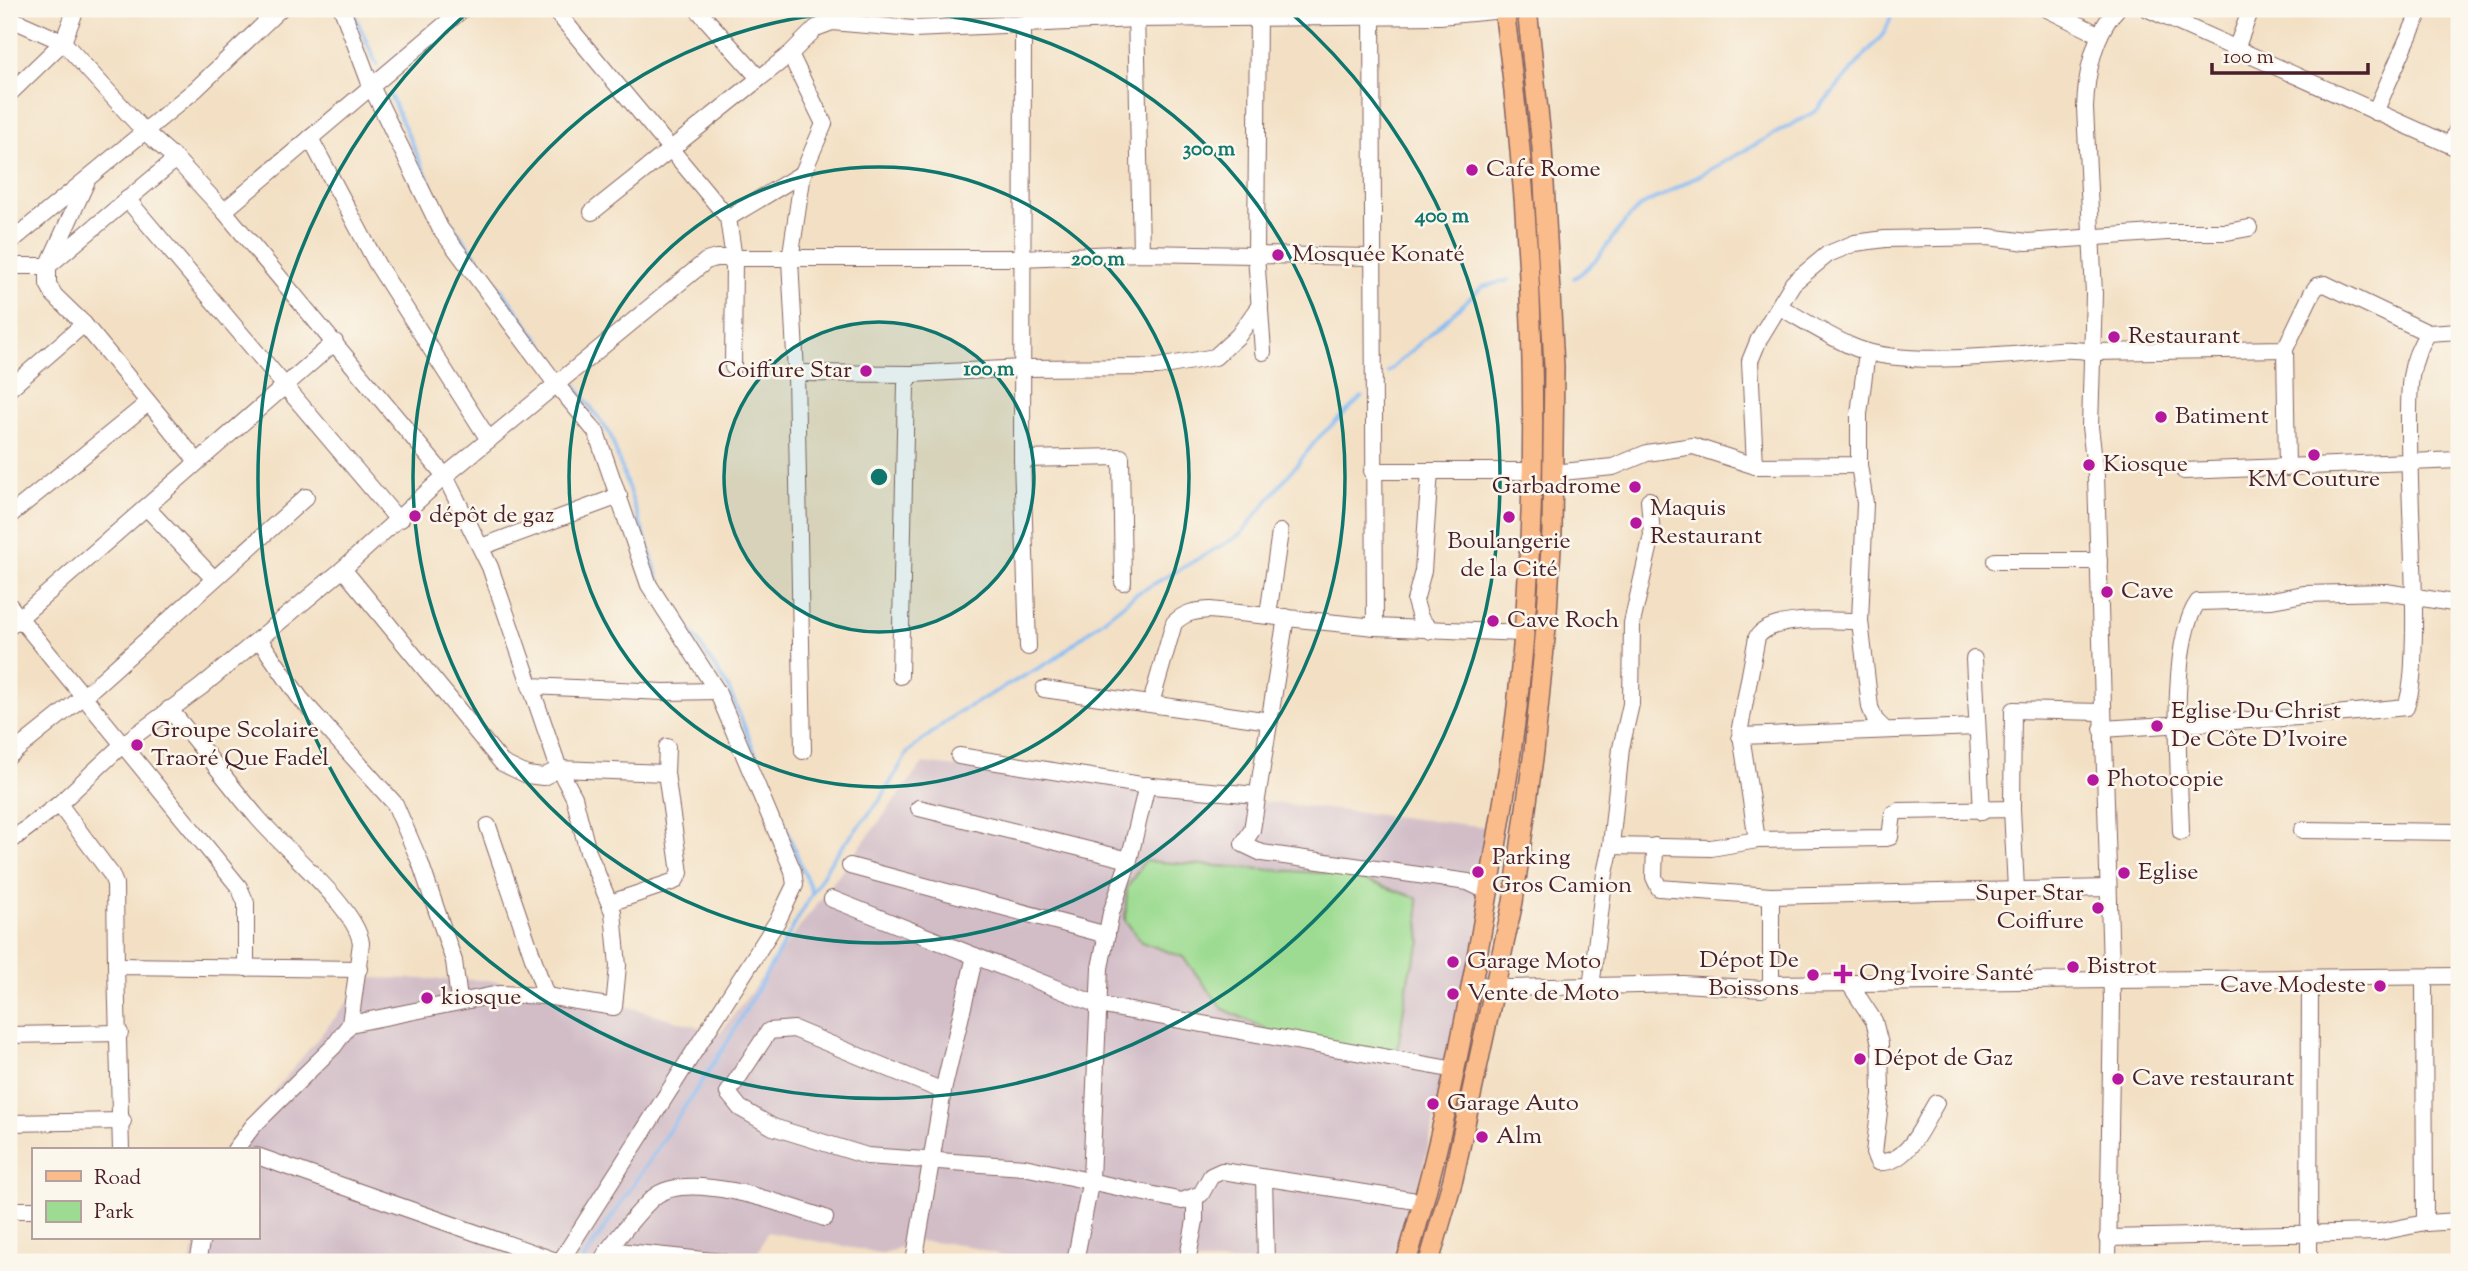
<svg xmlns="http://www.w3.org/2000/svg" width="2468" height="1271" font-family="'Sorts Mill Goudy',serif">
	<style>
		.industrial { fill: #d2bdc7; fill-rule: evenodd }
		.green { fill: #9cdb91; stroke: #737d5e; stroke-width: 2 }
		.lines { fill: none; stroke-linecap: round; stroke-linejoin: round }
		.stream { stroke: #84bbf4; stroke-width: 3.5 }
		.minor-casing { stroke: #856361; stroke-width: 18 }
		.major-casing { stroke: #856361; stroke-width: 22 }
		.minor { stroke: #fff; stroke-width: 16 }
		.major { stroke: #fabc8b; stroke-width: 19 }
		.ring { fill: none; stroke: #0f766e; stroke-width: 3.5 }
		.poi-dot { fill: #b5179e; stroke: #fbf7ec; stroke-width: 2.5 }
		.labels { text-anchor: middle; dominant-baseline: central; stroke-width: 5; stroke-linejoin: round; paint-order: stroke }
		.poi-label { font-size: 24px; fill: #4a1f2b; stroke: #fbf7ec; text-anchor: start }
		.centre { fill: #0f766e; stroke: #fbf7ec; stroke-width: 3.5 }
		.ring-label { font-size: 21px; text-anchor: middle; font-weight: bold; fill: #0f766e; stroke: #fbf7ec; stroke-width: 5; stroke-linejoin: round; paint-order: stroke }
	</style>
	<rect width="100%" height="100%" fill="#fbf7ec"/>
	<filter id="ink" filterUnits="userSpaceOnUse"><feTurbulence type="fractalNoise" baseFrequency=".0143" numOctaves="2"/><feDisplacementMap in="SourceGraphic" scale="14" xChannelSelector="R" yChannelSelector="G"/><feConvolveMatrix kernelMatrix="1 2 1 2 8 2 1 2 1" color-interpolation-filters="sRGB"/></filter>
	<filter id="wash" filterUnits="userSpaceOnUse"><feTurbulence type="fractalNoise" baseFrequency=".00686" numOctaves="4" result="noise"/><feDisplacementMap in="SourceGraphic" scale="28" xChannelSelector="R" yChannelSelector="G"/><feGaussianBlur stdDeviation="1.57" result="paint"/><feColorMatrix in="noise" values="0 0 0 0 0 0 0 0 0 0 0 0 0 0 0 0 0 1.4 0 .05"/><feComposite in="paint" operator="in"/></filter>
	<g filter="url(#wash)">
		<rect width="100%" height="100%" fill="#f3e0c4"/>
		<path class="industrial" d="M923 763 1497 828 1490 877 1402 1262H1025L960 1244 914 1241 884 1254 767 1232 754 1262H190L199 1238H257V1150H229L232 1142 368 978 487 980 590 996 720 1033ZM1308 872 1350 875 1388 887 1421 943 1409 974 1398 1048 1223 1009 1183 957Z"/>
		<polygon class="green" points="1144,861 1350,875 1417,898 1421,943 1409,974 1398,1048 1379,1057 1277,1034 1223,1009 1183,957 1141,942 1125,920 1127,888"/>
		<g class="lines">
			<g class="stream">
				<polyline points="352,9 377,65"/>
				<polyline points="390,95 443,212 554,360"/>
				<path d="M1574 278C1610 257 1620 208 1662 196L1816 111 1885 32 1894 9"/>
				<polyline points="1388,372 1482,287 1509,280"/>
				<polyline points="575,385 610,434 661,585 729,689 812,892"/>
				<polyline points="510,1253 529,1262"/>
				<polyline points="609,1259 635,1262"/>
				<polyline points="582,1262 725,1046 832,859 881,799 908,752 957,713 1053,660 1136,594 1240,535 1319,437 1362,397"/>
			</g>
		</g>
	</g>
	<g filter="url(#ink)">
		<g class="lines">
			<defs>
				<g id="minor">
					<polyline points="342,9 371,86 440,228 556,384 596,432 649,585 717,691 793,871 795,885 778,920 560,1262"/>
					<polyline points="554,9 728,218 734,259 733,367"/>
					<polyline points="697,9 759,78"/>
					<polyline points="1136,9 1141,253"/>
					<polyline points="1258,9 1256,255 1263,352"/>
					<polyline points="1372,9 1375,627"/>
					<polyline points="2047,9 2100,35"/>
					<polyline points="2148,9 2459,149"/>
					<polyline points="9,18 63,42 143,130 176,159 224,211 445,476 490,567 559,769 574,797 588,852 613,912 618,966 614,1007 546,996 499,994 350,1024"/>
					<polyline points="1023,25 1022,459 1028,647"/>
					<polyline points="2236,49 2251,9"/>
					<polyline points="790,54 824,124 803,173 790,260 796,373 803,751"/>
					<polyline points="9,94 63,42 76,9"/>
					<polyline points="2375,112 2421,9"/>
					<polyline points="310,138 377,264 489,440"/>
					<polyline points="2451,145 2459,125"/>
					<polyline points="176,159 48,266 48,284 54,295 84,324 196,460"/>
					<polyline points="127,199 394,515 401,519"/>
					<polyline points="224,211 463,9"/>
					<polyline points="592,212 790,54 816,28 832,22 913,29 1136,19 1440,16 1504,10"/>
					<polyline points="728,218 803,173"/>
					<polyline points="9,243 196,89 280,9"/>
					<polyline points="9,266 48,266 86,183"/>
					<path d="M1780 307C1803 320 1826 335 1851 346 1892 365 1966 358 2012 355 2040 353 2063 346 2092 352L2285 349 2312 293 2317 286 2325 284 2428 333"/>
					<polyline points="2285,349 2287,468"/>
					<polyline points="1867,352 1859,414 1859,465 1755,466 1750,361 1759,339 1793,283 1828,254 1855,243 1885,239 1989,237 2027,242 2167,232 2227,232 2249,228"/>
					<polyline points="796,373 912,374 1022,368 1158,367 1215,357 1238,336 1260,305"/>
					<polyline points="9,389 84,324"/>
					<polyline points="1022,459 1121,457 1123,582"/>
					<polyline points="1859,465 1865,503 1860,621"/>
					<polyline points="1372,471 1531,471"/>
					<polyline points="1430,471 1423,571 1415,601 1420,618 1431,631"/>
					<polyline points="2184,471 2459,460"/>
					<polyline points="1552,473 1613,467 1647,453 1693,446 1755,466"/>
					<polyline points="146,507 214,579"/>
					<polyline points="9,516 148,403"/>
					<polyline points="481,547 619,496"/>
					<polyline points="1995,561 2099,561"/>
					<polyline points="343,569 502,763 527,775 543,777 559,769 666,773"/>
					<polyline points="9,605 239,887 246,903 246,968"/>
					<polyline points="1268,615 1280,532"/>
					<polyline points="1286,617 1252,830 1243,844 1262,853 1468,882 1489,892"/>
					<polyline points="9,627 335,342"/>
					<polyline points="259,639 300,698 395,804 420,862 454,961 459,1000"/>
					<polyline points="1974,659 1982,812"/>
					<polyline points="900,676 906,384 912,374"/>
					<polyline points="530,686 664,692 717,691"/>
					<polyline points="1044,689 1270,721"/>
					<path d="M1151 703 1174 623C1185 612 1195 611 1210 610L1375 627 1523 633"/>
					<path d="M169 709C200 744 227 782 257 817 282 847 356 907 361 943L350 1024 334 1046 253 1126 235 1150"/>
					<path d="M2102 729 2315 716 2406 707C2414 684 2413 657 2414 633 2415 565 2409 498 2409 430 2409 392 2407 365 2428 333L2459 331"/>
					<polyline points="1740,736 1977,727"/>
					<polyline points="9,756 84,696 306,497"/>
					<polyline points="959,756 1141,785 1257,795"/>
					<polyline points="59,804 111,874 115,884 116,966"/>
					<polyline points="919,808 1129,860"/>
					<polyline points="2012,809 2013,710 2102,712"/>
					<polyline points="488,826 546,996"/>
					<polyline points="2302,830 2459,832"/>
					<path d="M2181 832C2180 779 2167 644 2198 602L2272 600 2304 594 2386 592 2459 604"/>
					<path d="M1757 840 1740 728 1757 637C1773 615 1833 621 1860 621L1870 707 1875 720 1885 730"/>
					<polyline points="9,842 59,804 122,745 201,687 343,569 445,476 706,261 716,258 1021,258 1141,253 1371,257"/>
					<polyline points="1611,846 1711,848 1757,840 1886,838 1890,837 1893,814 1899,811 2012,809 2016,890"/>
					<polyline points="1655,846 1654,877 1659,888 1771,896 2108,888"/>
					<polyline points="850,866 1107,935"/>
					<polyline points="1771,896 1771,984"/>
					<polyline points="832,899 1098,1005 1455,1070"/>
					<polyline points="610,903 675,881 680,873 666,773 667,747"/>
					<polyline points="2424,977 2425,1223"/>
					<path d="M1849 983 1874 1021 1880 1044 1881 1095 1874 1153 1878 1162C1908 1165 1923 1124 1936 1103"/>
					<polyline points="1472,984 1508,988 1683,984 1762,989 1771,984 2459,976"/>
					<polyline points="1591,988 1605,873 1611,846 1621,748 1631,704 1632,623 1652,535 1649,500"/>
					<polyline points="9,1035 120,1033"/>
					<polyline points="943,1091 794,1029 769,1031 728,1093 740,1108 773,1127 867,1156 1024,1167 1182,1201 1201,1194 1211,1176 1222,1171 1423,1202"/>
					<polyline points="9,1123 123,1121"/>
					<polyline points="121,1150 116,966 359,969"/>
					<polyline points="257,1156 559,1262"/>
					<polyline points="1264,1178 1266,1262"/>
					<polyline points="9,1210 33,1210"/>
					<polyline points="2107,1238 2380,1232 2425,1223 2459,1221"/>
					<path d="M608 1250C622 1233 637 1212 654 1197 688 1169 787 1205 825 1218"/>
					<polyline points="197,1262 202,1238"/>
					<polyline points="601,1262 608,1250 722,1262"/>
					<polyline points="914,1262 943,1091 975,956"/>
					<polyline points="1075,1262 1091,1179 1100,968 1111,913 1129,860 1147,785"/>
					<polyline points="1187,1262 1195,1221 1195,1198"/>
					<path d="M2108 1262 2112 1000 2096 476 2090 427 2094 294 2085 108C2086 75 2094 33 2117 9"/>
					<polyline points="2309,1262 2310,979"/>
				</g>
				<g id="major">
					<path d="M1406 1262C1439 1155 1461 1044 1481 934 1494 858 1508 783 1517 707 1543 476 1535 239 1504 9"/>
					<polyline points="1429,1262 1453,1179 1513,902 1534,751 1546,628 1552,532 1554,366 1542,147 1527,9"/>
				</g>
			</defs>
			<use href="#minor" class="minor-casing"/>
			<use href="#major" class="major-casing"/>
			<use href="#minor" class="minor"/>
			<use href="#major" class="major"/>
		</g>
	</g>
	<circle cx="879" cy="477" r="155" fill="#0f766e" fill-opacity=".12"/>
	<g class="ring">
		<circle cx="879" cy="477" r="155"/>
		<circle cx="879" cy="477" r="310"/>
		<circle cx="879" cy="477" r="466"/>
		<path d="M1290 12A621 621 0 1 1 468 12"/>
	</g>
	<g class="poi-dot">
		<circle cx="1472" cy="170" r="7"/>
		<circle cx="1278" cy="255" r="7"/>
		<circle cx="2114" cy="337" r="7"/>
		<circle cx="866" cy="371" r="7"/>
		<circle cx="2161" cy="417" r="7"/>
		<circle cx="2314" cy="455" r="7"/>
		<circle cx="2089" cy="465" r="7"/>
		<circle cx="1635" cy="487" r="7"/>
		<circle cx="415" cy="516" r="7"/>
		<circle cx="1509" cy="517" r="7"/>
		<circle cx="1636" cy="523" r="7"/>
		<circle cx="2107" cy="592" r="7"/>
		<circle cx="1493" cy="621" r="7"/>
		<circle cx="2157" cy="726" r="7"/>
		<circle cx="137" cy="745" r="7"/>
		<circle cx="2093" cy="780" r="7"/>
		<circle cx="1478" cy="872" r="7"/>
		<circle cx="2124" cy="873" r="7"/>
		<circle cx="2098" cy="908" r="7"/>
		<circle cx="1453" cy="962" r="7"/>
		<circle cx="2073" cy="967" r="7"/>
		<path d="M1839.5 963.5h7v7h7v7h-7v7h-7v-7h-7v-7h7z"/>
		<circle cx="1813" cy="975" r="7"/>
		<circle cx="2380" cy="986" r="7"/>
		<circle cx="1453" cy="994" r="7"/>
		<circle cx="427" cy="998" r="7"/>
		<circle cx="1860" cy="1059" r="7"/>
		<circle cx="2118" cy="1079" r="7"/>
		<circle cx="1433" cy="1104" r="7"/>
		<circle cx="1482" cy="1137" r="7"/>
	</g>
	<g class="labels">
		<g class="poi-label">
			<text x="1486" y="170">Cafe Rome</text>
			<text x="1292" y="255">Mosquée Konaté</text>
			<text x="2128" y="337">Restaurant</text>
			<text x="852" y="371" text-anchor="end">Coiffure Star</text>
			<text x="2175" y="417">Batiment</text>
			<text x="2103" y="465">Kiosque</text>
			<text x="2314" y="480" text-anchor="middle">KM Couture</text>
			<text x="1621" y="487" text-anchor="end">Garbadrome</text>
			<text x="1650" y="509">Maquis<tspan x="1650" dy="28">Restaurant</tspan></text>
			<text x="429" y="516">dépôt de gaz</text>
			<text x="1509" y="542" text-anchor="middle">Boulangerie<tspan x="1509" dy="28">de la Cité</tspan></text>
			<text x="2121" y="592">Cave</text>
			<text x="1507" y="621">Cave Roch</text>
			<text x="2171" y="712">Eglise Du Christ<tspan x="2171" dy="28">De Côte D'Ivoire</tspan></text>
			<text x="151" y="731">Groupe Scolaire<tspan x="151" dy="28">Traoré Que Fadel</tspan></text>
			<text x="2107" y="780">Photocopie</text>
			<text x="1492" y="858">Parking<tspan x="1492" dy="28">Gros Camion</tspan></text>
			<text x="2138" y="873">Eglise</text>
			<text x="2084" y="894" text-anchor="end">Super Star<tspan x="2084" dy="28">Coiffure</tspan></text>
			<text x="1799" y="961" text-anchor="end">Dépot De<tspan x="1799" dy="28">Boissons</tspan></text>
			<text x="1467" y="962">Garage Moto</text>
			<text x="2087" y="967">Bistrot</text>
			<text x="1859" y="974">Ong Ivoire Santé</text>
			<text x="2366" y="986" text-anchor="end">Cave Modeste</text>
			<text x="1467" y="994">Vente de Moto</text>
			<text x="441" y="998">kiosque</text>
			<text x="1874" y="1059">Dépot de Gaz</text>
			<text x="2132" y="1079">Cave restaurant</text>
			<text x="1447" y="1104">Garage Auto</text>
			<text x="1496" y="1137">Alm</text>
		</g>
	</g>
	<circle cx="879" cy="477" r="10" class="centre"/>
	<g class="ring-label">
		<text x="1209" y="155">300 m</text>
		<text x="1442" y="222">400 m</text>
		<text x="1098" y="265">200 m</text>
		<text x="989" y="375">100 m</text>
	</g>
	<rect width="2468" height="1271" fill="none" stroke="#fbf7ec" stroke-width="35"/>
	<rect x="32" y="1148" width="228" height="91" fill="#fbf7ec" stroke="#b4a19f" stroke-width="2"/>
	<rect x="46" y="1171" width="35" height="10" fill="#fabc8b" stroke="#b4a19f" stroke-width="2"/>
	<text x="94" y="1184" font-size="21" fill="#4a1f2b">Road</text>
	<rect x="46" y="1201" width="35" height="21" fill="#9cdb91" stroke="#b4a19f" stroke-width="2"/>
	<text x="94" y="1218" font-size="21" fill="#4a1f2b">Park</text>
	<path d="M2212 63v10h156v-10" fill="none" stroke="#4a1f2b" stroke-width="3.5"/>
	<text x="2223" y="63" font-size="21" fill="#4a1f2b" stroke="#fbf7ec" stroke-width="5" paint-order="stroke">100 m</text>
</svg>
